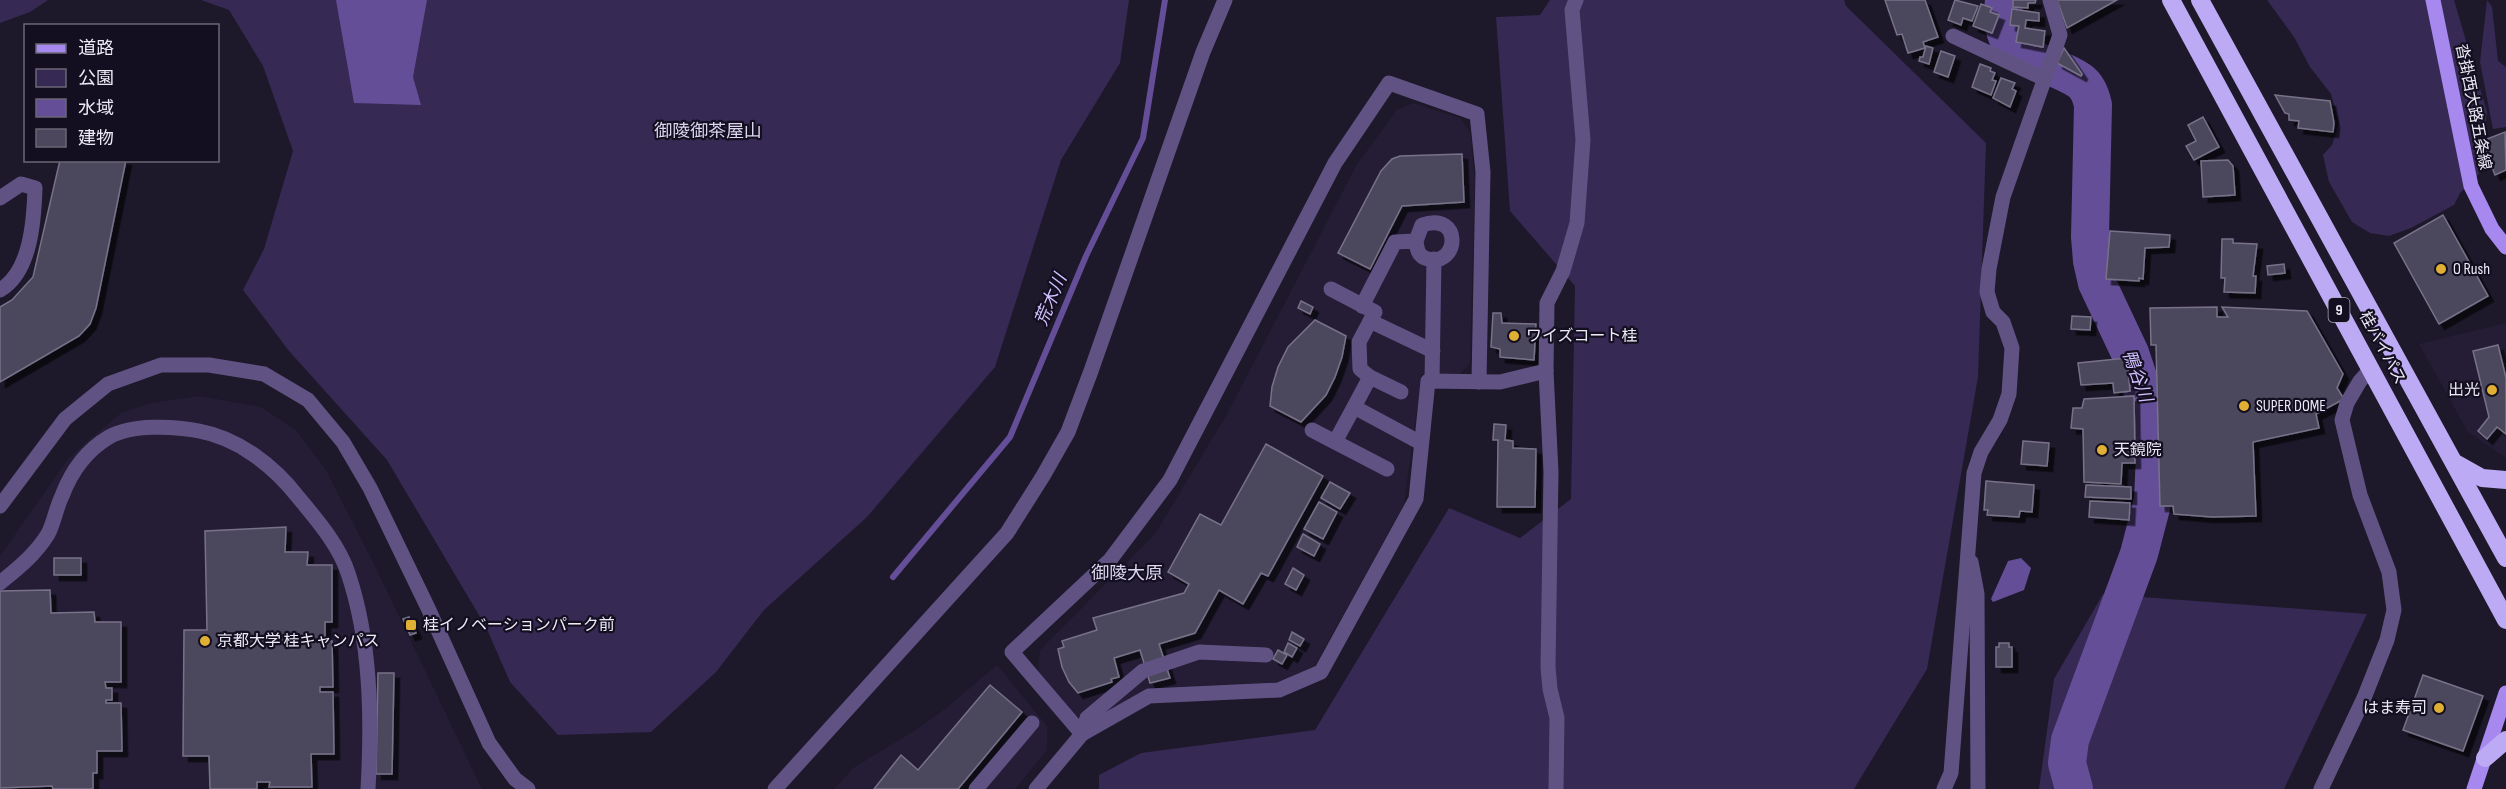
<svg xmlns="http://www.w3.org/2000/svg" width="2506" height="789" font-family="'Sofia Sans Condensed','Noto Sans JP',sans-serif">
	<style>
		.built { fill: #241d35 }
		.green { fill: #362953 }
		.water { fill: #644e97 }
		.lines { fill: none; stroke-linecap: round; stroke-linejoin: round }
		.stream { stroke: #644e97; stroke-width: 6 }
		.river { stroke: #644e97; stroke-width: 38 }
		.building { fill: #4c475c; stroke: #787289; stroke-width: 1.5; filter: url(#shadow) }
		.minor { stroke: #605384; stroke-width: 15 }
		.major { stroke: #a688ef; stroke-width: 15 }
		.highway { stroke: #bdaaf4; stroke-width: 18 }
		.poi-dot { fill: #e0b034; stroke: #140f20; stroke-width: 2 }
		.labels { text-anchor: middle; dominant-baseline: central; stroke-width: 4.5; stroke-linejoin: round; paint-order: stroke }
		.shield { fill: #140f20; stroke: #aca8b6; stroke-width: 1.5 }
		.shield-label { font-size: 15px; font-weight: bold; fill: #edeaf7 }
		.street-label { font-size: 16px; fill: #edeaf7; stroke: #140f20 }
		.poi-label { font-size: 16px; fill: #edeaf7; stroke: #140f20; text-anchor: start }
		.neighbourhood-label { font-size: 18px; fill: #dbd5ef; stroke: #140f20 }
		.water-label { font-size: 18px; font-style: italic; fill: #cfc0fe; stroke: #140f20 }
	</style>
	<defs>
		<filter id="shadow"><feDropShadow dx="5.5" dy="5.5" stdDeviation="0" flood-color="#0009"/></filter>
	</defs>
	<rect width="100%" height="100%" fill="#1d182a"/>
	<g class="built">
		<polygon points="1413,103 1460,118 1470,131 1475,180 1470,363 1460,374 1422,374 1404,504 1314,668 1283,682 1150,688 1094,720 1076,716 1038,671 1040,650 1155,534 1227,414 1357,164 1397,110"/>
		<polygon points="2506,323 2506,458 2468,432 2419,344"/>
		<polygon points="199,396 261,407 296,430 326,470 375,566 482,789 0,789 0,556 68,459 92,437 121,413 151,403"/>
		<polygon points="997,665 1047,726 1047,750 1015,789 834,789 853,768 917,729 946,708"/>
	</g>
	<g class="green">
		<polygon points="0,0 48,0 30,12 0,23"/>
		<polygon points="201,0 1129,0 1120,63 1061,160 995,367 867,517 764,610 716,672 651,732 558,735 510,682 486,627 387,460 289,351 243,290 264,249 293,151 263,66 229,10"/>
		<polygon points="1550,0 1844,0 1846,6 1986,143 1978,377 1927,669 1854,789 1099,789 1099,775 1141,753 1315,730 1449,508 1520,538 1571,499 1575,286 1510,211 1496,17 1540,15"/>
		<polygon points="2267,0 2454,0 2487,112 2479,174 2460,193 2454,205 2411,228 2389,236 2370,233 2352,222 2329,182 2323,155 2332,145 2339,123 2331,94 2310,67 2294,37"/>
		<polygon points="2487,0 2492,7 2498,61 2506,67 2506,127 2493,129 2480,62"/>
		<polygon points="2103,594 2367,614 2284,789 2039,789 2054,679"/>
	</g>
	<g class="water">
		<polygon points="336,0 427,0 413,77 421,105 354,103"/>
		<polygon points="2021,558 2031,568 2024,590 1993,602 1991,599 2008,561"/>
	</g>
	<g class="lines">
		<polyline class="stream" points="893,577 1010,437 1086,256 1143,138 1165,0"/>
		<path class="river" d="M2004 0C1996 66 2042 55 2080 81 2087 86 2091 96 2093 105L2090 237 2092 261 2097 283 2130 353 2151 416 2155 454 2153 500 2139 554 2070 740 2067 763 2074 789"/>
	</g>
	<g class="building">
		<polygon points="1885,0 1925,0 1938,37 1923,42 1925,48 1908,53 1902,34 1897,35"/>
		<polygon points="1955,0 1978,6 1972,21 1963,18 1961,25 1948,20"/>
		<polygon points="2013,0 2036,0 2035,3 2028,3 2028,8 2013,7"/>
		<polygon points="2057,0 2117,0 2067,28"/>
		<polygon points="1981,4 1992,8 1990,12 1999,15 1992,33 1973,26"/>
		<polygon points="2012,9 2039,13 2039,21 2026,20 2025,28 2045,31 2043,47 2016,42 2019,26 2010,25"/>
		<polygon points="1926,46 1933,48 1929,64 1919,61 1920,57 1923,57"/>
		<polygon points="2064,48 2082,74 2081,76 2057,63"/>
		<polygon points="1941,51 1955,56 1948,77 1934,72"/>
		<polygon points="1980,64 1991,68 1990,71 1995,73 1992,80 1996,81 1991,95 1972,87"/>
		<polygon points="2001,78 2015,83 2012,89 2016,91 2010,107 1993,98"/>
		<polygon points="2275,95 2330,101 2334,123 2333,132 2298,128 2299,121 2289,120 2289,114 2285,113"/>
		<polygon points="2203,117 2219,147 2194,160 2186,146 2196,141 2188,125"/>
		<polygon points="2505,132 2506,170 2495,175 2482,141"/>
		<polygon points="1462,154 1464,202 1402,206 1370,269 1338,253 1381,171 1392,159 1400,156"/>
		<polygon points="60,160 126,160 96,308 90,324 79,336 0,382 0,307 12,300 33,277"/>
		<polygon points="2228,160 2233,166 2235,195 2203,197 2201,161"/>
		<polygon points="2443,215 2488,296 2439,324 2394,243"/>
		<polygon points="2110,231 2170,235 2169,247 2145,248 2143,279 2139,278 2139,281 2106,279"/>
		<polygon points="2222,239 2233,239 2233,243 2257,244 2253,276 2256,276 2255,293 2224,292 2225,278 2221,278"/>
		<polygon points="2284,264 2285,273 2268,275 2267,266"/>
		<polygon points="1301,301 1313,307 1310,314 1298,308"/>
		<polygon points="2217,307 2217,317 2228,317 2222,307 2307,311 2343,374 2337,388 2344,399 2316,414 2319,428 2253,442 2256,516 2212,517 2174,514 2173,506 2160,506 2156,345 2151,345 2150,308"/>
		<polygon points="1493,313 1501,313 1502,323 1536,324 1534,360 1500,357 1500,349 1491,347"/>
		<polygon points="2072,316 2091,317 2090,330 2071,329"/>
		<polygon points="1315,320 1346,336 1342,357 1335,377 1326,395 1301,422 1270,406 1272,387 1278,367 1288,347"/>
		<polygon points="2498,345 2506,378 2506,434 2497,427 2487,439 2478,431 2489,417 2473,351"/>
		<polygon points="2127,358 2130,391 2114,393 2113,383 2081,385 2078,363"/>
		<polygon points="2134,396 2135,463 2122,463 2121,484 2084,482 2083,429 2071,428 2073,408 2082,408 2084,399"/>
		<polygon points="1494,424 1506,425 1505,440 1513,441 1513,448 1536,449 1535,507 1497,507 1498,440 1493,440"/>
		<polygon points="2023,441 2049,443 2047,466 2021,464"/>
		<polygon points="1266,444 1323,476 1268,576 1261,573 1243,604 1219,590 1195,633 1159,644 1170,678 1150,683 1140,650 1114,658 1119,677 1111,679 1112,682 1078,693 1069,682 1062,667 1058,649 1064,647 1062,641 1097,630 1093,618 1184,593 1189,584 1168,572 1200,514 1221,525"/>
		<polygon points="1986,481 2034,485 2032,512 2020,511 2019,517 1987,515 1988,510 1984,510"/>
		<polygon points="1330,482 1350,493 1340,509 1321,498"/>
		<polygon points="2086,485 2131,487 2131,499 2085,497"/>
		<polygon points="2090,501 2130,503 2129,520 2089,517"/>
		<polygon points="1319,502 1337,512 1323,539 1304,529"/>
		<polygon points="286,527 285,552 308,552 307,565 332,565 332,622 325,622 325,641 332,641 333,687 320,687 320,692 333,692 334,754 311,754 312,787 269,787 270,782 257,782 257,789 210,789 209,756 183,756 184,630 207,630 205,531"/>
		<polygon points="1303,534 1320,544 1314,556 1297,547"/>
		<rect x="54" y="558" width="27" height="17"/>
		<polygon points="1293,568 1304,575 1296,590 1285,584"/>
		<polygon points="50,590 51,613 94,612 95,622 121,622 121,682 105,682 106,688 112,688 112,700 106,700 106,703 121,703 122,751 97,751 97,773 93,773 93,789 53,789 52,786 0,788 0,591"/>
		<polygon points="409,617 416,633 410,635 403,619"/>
		<polygon points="1292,632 1304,639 1300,646 1289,640"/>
		<polygon points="1288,643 1297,648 1292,657 1284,652"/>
		<polygon points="1999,643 2009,643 2009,647 2012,647 2012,667 1996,667 1996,647 1999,647"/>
		<polygon points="1278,650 1287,655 1282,664 1273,659"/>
		<polygon points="378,673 394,673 392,774 376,774"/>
		<polygon points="2423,675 2483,696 2463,751 2403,730"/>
		<polygon points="990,685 1022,712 958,789 874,789 901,755 918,770"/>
	</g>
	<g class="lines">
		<g class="minor">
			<polyline points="1953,36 2045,79"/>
			<path d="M0 198 21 184 35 188C34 220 31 272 0 290"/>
			<polyline points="1331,289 1375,312 1359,342 1360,369 1370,377 1354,407 1421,443"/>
			<path d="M1362 306 1395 242 1416 241C1417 249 1418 257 1428 259 1459 267 1463 211 1422 225L1416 241"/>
			<polyline points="1370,321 1433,351"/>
			<polyline points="1370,377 1401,392"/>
			<polyline points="1432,381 1434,259"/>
			<polyline points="1312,430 1387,469"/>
			<polyline points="1335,442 1354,407"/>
			<polyline points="0,506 65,419 108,384 161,365 209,365 264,374 308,400 343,442 370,488 428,608 489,743 515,779 528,789"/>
			<polyline points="1971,562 1977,594 1978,789"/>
			<path d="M0 583C18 568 35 555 48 534 54 523 56 508 62 496 71 472 87 450 109 437 132 424 174 426 199 431 238 438 274 466 298 497 317 520 339 545 348 573 371 641 372 718 368 789"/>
			<polyline points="1082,734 1012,652 1110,560 1170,480 1335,163 1389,83 1477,114 1483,172 1479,382"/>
			<polyline points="1082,734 1087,718 1143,671 1199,652 1266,655"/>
			<polyline points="775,789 1007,533 1043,476 1068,432 1091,371 1203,52 1225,0"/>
			<polyline points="976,789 1032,723"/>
			<polyline points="1036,789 1082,734 1149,696 1279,690 1321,672 1416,499 1428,381 1500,382 1546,371"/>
			<polyline points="1556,789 1557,718 1550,689 1548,667 1551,472 1546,371 1547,303 1563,271 1577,223 1583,140 1572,10 1576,0"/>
			<polyline points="1944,789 1951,773 1974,473 1981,452 2000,420 2009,394 2012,348 2003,322 1993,312 1987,292 1989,269 2003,197 2060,35 2050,0"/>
			<polyline points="2321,789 2364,698 2387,640 2394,610 2389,572 2360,495 2342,420 2347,403 2360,381 2371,369"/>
		</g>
		<g class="major">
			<polyline points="2433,0 2471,186 2492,229 2506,247"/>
			<polyline points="2474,789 2506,693"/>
		</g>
		<g class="highway">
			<polyline points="2171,0 2506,620"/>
			<polyline points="2200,0 2506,558"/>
			<polyline points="2457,464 2482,478 2506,480"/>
			<polyline points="2485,758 2506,740"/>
		</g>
	</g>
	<g class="poi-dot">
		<circle cx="2441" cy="269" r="6"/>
		<circle cx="1514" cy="336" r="6"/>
		<circle cx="2492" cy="390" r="6"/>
		<circle cx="2244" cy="406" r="6"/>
		<circle cx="2102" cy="450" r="6"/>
		<rect x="405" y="619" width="12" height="12" rx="3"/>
		<circle cx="205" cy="641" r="6"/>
		<circle cx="2439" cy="708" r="6"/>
	</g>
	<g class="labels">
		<rect class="shield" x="2328.5" y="298" width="21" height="24" rx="4.5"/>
		<g class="shield-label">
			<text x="2339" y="310">9</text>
		</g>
		<g class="street-label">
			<text transform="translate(2473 107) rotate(79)">沓掛西大路五条線</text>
			<text transform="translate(2382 348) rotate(62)">桂バイパス</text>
		</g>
		<g class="poi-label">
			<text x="2453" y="269">O Rush</text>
			<text x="1526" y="336">ワイズコート桂</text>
			<text x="2480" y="390" text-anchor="end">出光</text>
			<text x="2256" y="406">SUPER DOME</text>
			<text x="2114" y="450">天鏡院</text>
			<text x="423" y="625">桂イノベーションパーク前</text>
			<text x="217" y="641">京都大学 桂キャンパス</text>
			<text x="2427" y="708" text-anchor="end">はま寿司</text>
		</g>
		<g class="neighbourhood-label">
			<text x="708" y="131">御陵御茶屋山</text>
			<text x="1127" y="573">御陵大原</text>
		</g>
		<g class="water-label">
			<text transform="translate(1051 300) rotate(-67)">荒木川</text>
			<text transform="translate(2137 376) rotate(70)">鴨谷川</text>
		</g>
	</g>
	<rect x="24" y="24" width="195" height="138" fill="#140f20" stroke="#6b6776" stroke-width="1.5"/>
	<rect x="36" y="44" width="30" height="9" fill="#a688ef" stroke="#6b6776" stroke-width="1.5"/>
	<text x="78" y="54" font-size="18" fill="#edeaf7">道路</text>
	<rect x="36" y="69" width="30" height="18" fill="#362953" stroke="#6b6776" stroke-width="1.5"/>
	<text x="78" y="84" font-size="18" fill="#edeaf7">公園</text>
	<rect x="36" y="99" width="30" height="18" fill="#644e97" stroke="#6b6776" stroke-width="1.5"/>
	<text x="78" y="114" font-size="18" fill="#edeaf7">水域</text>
	<rect x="36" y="129" width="30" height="18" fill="#4c475c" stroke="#6b6776" stroke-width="1.5"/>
	<text x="78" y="144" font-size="18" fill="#edeaf7">建物</text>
</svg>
